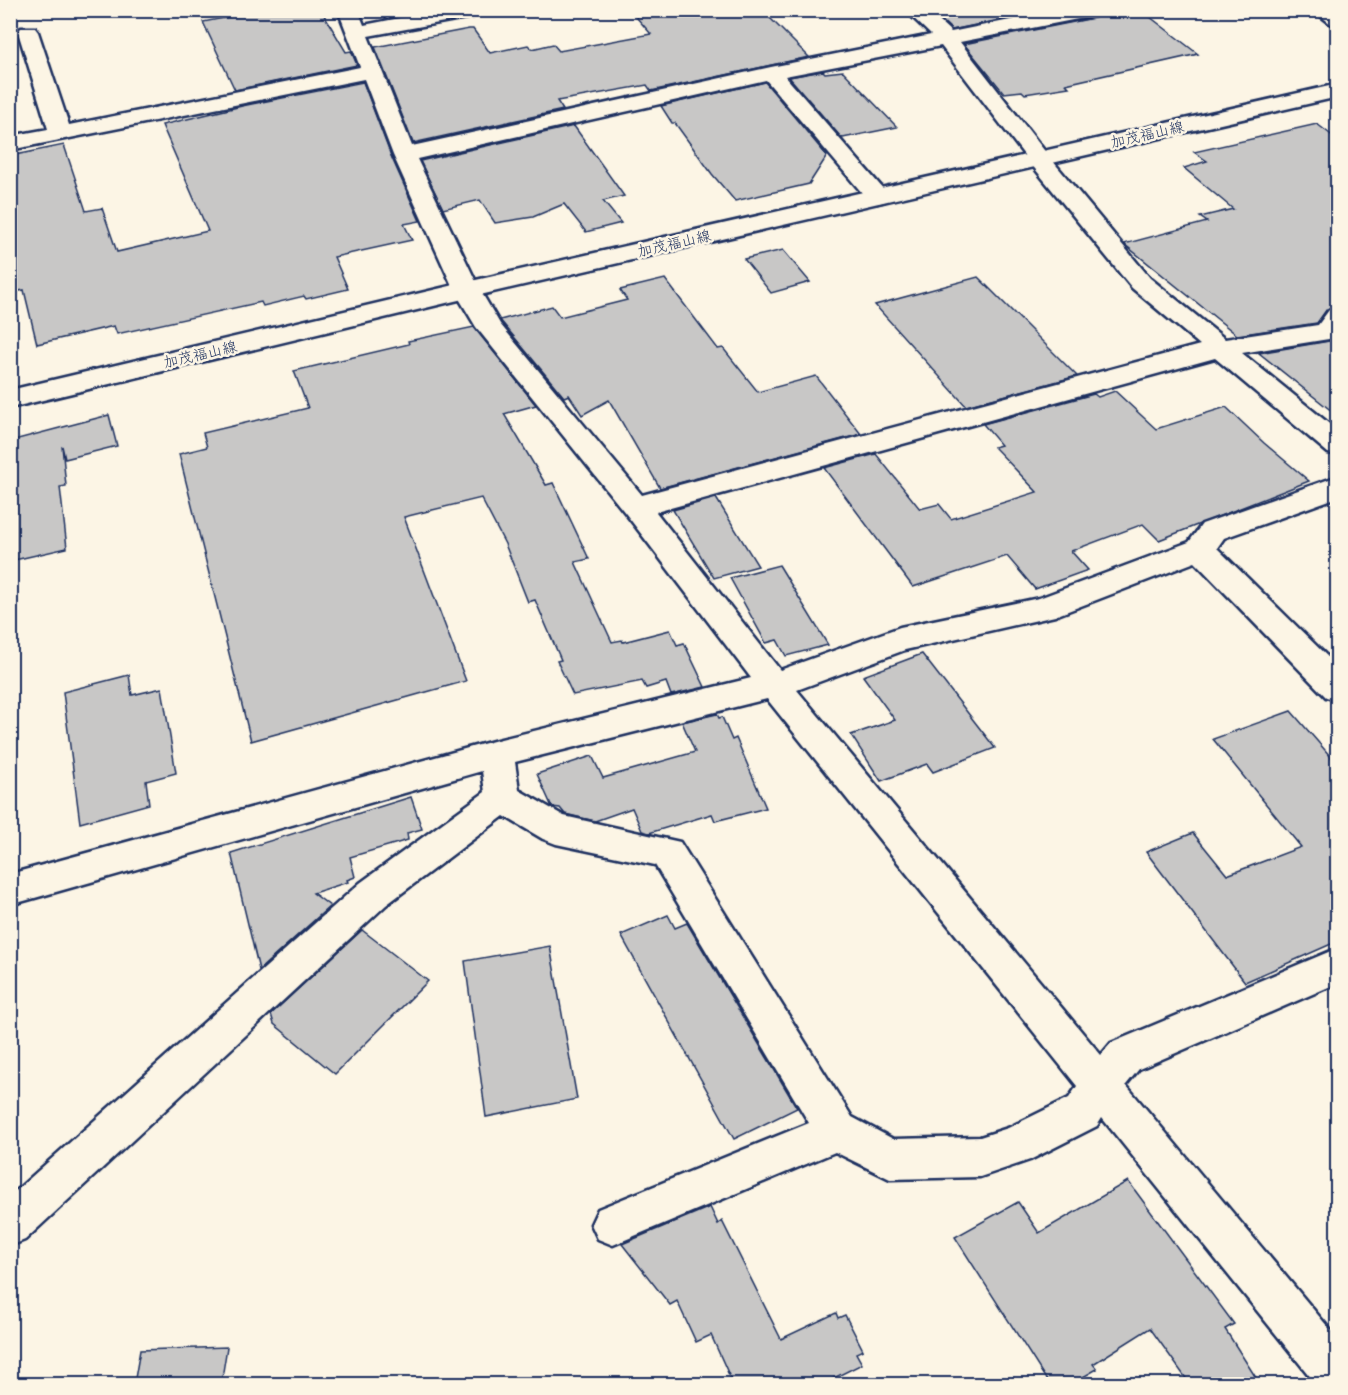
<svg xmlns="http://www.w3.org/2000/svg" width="1348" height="1395" font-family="'Patrick Hand','Klee One',sans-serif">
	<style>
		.building { fill: #c8c7c6; stroke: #1b2f5e; stroke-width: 1.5 }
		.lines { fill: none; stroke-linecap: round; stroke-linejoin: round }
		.minor-casing { stroke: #1b2f5e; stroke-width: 5 }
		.secondary-casing { stroke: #1b2f5e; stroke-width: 5 }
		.minor { fill: #fcf5e5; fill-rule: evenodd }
		.secondary { fill: #fcf5e5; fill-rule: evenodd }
		.labels { text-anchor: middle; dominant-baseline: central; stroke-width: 5; stroke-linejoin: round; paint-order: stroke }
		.far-street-label { font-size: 15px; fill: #1b2f5e; stroke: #fcf5e5 }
	</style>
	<rect width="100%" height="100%" fill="#fcf5e5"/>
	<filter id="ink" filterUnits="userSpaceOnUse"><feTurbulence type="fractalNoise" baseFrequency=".0167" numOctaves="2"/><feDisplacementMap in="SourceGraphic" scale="12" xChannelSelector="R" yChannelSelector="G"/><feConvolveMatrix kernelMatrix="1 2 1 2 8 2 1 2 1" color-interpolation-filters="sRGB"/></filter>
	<g filter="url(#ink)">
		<g class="building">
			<polygon points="266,10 321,10 346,52 351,51 357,65 235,90 203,22"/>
			<polygon points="630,10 762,10 809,57 651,91 647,85 557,101 563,110 413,143 375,47 469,29 473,29 490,53 528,45 532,49 553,44 559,51 651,34"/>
			<polygon points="931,10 1046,10 952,30"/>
			<polygon points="1105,10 1141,10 1198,54 1066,84 1069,87 1025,94 1022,91 1004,93 964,44 1094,18 1101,16"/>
			<polygon points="823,71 825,73 843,71 897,127 843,138 840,136 789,77"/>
			<polygon points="363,82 391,156 420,221 404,224 412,240 334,257 348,289 306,299 304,296 263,306 261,302 117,334 114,326 37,344 24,290 10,293 10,156 64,145 86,211 102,208 117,252 208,231 162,125 242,106"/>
			<polygon points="765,82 827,156 809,184 735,201 712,174 675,123 672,123 661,106"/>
			<polygon points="1317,124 1338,140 1338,305 1327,309 1317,323 1237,335 1124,244 1207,222 1200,217 1233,209 1184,168 1207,161 1194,152"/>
			<polygon points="574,126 624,196 603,201 621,223 586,232 564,204 533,217 495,223 480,200 443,209 420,161"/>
			<polygon points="783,250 810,282 771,293 744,259"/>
			<polygon points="978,277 1077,376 966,406 875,305"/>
			<polygon points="665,279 718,349 723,348 758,392 816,376 861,434 660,488 609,400 582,415 569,395 564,397 500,320 552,306 560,317 627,300 620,290"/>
			<polygon points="474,327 536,405 504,414 546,485 553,483 589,559 575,562 612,642 622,640 623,642 670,630 677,645 684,643 705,687 671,695 666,682 646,688 642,681 573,695 557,661 561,660 535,600 528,602 505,544 481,498 404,517 466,681 251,741 179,454 207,447 203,433 308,408 294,371 409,344 408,341"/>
			<polygon points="1338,338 1338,416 1259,353 1335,340"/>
			<polygon points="1115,391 1156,429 1226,407 1264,443 1309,481 1159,540 1143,524 1071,551 1088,570 1035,589 1007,556 913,587 824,468 876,454 920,509 939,504 951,519 1037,492 994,447 1001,445 983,424 1094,394 1098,397"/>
			<polygon points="109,415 117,446 65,459 62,446 66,486 60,487 67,548 10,561 10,441"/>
			<polygon points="716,498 758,566 714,578 673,510"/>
			<polygon points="779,565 828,645 786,656 777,640 766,643 730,578"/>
			<polygon points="922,654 995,748 933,772 927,764 881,781 851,735 895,720 863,676"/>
			<polygon points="129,675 132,695 162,688 176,773 146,781 149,804 80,823 63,692"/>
			<polygon points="1291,711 1338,765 1338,941 1245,982 1146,852 1193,833 1227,875 1301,847 1213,739"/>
			<polygon points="717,714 719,718 722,717 732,740 736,738 766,808 715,821 712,814 649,833 642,831 632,808 595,821 565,814 560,808 552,807 537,774 592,756 603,778 695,752 682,722"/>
			<polygon points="411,797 422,829 407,833 408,840 350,857 355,877 347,880 348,882 313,893 330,906 259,970 231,853"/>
			<polygon points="668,915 675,928 687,923 797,1108 734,1139 621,935"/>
			<polygon points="362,930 428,981 335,1074 274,1024 271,1014"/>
			<polygon points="550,946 577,1099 486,1117 465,961"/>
			<polygon points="1128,1181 1234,1324 1225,1329 1260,1384 1190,1384 1150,1328 1093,1364 1097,1369 1071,1384 1049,1384 955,1237 1018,1202 1039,1233"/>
			<polygon points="710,1207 718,1224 722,1221 781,1339 836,1313 838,1318 845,1315 863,1350 856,1353 862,1364 822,1384 733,1384 711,1335 696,1342 677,1301 670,1305 622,1244"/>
			<polygon points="227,1347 221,1384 134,1384 140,1350"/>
		</g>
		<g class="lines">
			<defs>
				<g id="minor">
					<path d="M338 10H358L364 25 441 10H487L484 14 477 16 368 36 412 146 771 67 931 35 905 10H927L951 32 1060 10H1103L1100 14 1093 16 960 42 1047 154 1150 278 1225 339 1318 325 1329 310 1338 307V334L1335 338 1242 353 1338 431V455L1328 453 1215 358 656 512 780 670 900 627 1039 598 1189 542 1202 524 1338 476V497L1224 538 1217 548 1338 667V700L1326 697 1195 562 1055 616 905 650 797 690 1101 1055 1111 1043 1338 948V983L1139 1069 1126 1085 1338 1339V1384H1316L1102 1118 1097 1126 1030 1160 980 1177 890 1179 835 1152 613 1245 598 1239 591 1224 598 1209 809 1123 655 865 556 844 543 839 504 816 386 905 25 1240 10 1246V1196L360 883 485 792 482 771 10 905V874L497 740 751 678 626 514 476 327 454 290 393 155 364 79 10 150V136L48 129 18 32 21 28H35L38 32 69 125 360 67ZM941 46 1031 164 1132 288 1200 345 642 495 500 324 480 290 417 159 766 80 869 201 877 203 885 201 889 196 885 191 785 76ZM767 699 1077 1086 1069 1098 1008 1128 980 1137 893 1139 852 1117 680 842 564 816 519 790 515 762Z"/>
					<polygon points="1313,10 1337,10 1338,26 1331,24"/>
				</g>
				<polygon id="secondary" points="1338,84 1338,97 467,298 10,408 10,390 467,282"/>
			</defs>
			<use href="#minor" class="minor-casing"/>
			<use href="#secondary" class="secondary-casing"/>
			<use href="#minor" class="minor"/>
			<use href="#secondary" class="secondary"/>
		</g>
	</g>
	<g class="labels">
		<g class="far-street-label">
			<text transform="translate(1147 134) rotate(-13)">加茂福山線</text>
			<text transform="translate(674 243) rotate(-13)">加茂福山線</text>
			<text transform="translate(200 354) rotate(-13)">加茂福山線</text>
		</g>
	</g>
	<rect width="1348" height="1395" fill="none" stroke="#fcf5e5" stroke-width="36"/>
	<rect x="18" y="18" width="1312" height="1359" fill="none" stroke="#1b2f5e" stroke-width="2" filter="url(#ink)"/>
</svg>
